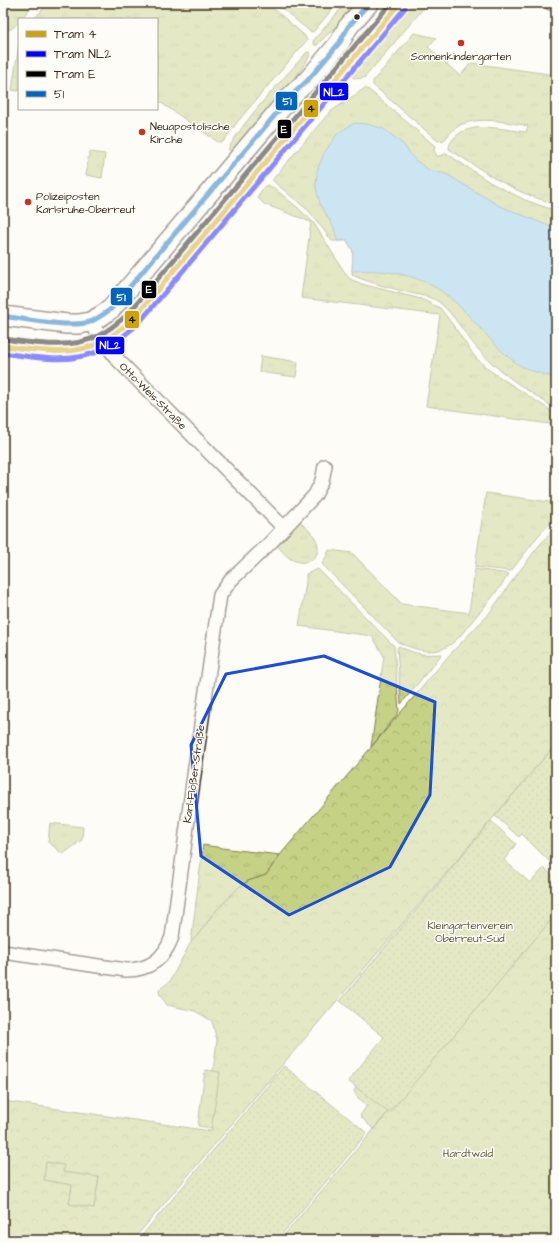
<svg xmlns="http://www.w3.org/2000/svg" width="559" height="1243" font-family="'Architects Daughter',sans-serif">
	<style>
		.grass { fill: url(#grass-tufts); stroke: #807e52 }
		.forest { fill: url(#forest-crowns); stroke: #807e52; fill-rule: evenodd }
		.garden { fill: url(#garden-dots); stroke: #807e52 }
		.water { fill: #8ecaee; stroke: #6d8a9b }
		.lines { fill: none; stroke-linecap: round; stroke-linejoin: round }
		.street-casing { stroke: #3b2a1e; stroke-width: 16 }
		.secondary-casing { stroke: #3b2a1e; stroke-width: 22 }
		.street { stroke: #fdfcf7; stroke-width: 13 }
		.secondary { stroke: #fdfcf7; stroke-width: 19 }
		.bus-1-casing { stroke: #fdfcf7; stroke-width: 8 }
		.bus-1 { stroke: #0065bd; stroke-width: 5 }
		.tram-1-casing { stroke: #fdfcf7; stroke-width: 8 }
		.tram-2-casing { stroke: #fdfcf7; stroke-width: 8 }
		.tram-3-casing { stroke: #fdfcf7; stroke-width: 8 }
		.tram-1 { stroke: #cea30a; stroke-width: 5 }
		.tram-2 { stroke: #00f; stroke-width: 5 }
		.tram-3 { stroke: #000; stroke-width: 5 }
		.marked { fill: none; stroke: #1d4ed8; stroke-width: 3; stroke-linejoin: round }
		.bus-dot { fill: #3b2a1e; stroke: #fdfcf7; stroke-width: 1.5 }
		.poi-dot { fill: #c8321e; stroke: #fdfcf7; stroke-width: 1.5 }
		.labels { text-anchor: middle; dominant-baseline: central; stroke-width: 3; stroke-linejoin: round; paint-order: stroke }
		.poi-label { font-size: 11px; fill: #3b2a1e; stroke: #fdfcf7; text-anchor: start }
		.street-label { font-size: 11px; fill: #3b2a1e; stroke: #fdfcf7 }
		.park-label { font-size: 11px; fill: #645c3d; stroke: #fdfcf7 }
		.line-badge { stroke: #fdfcf7; stroke-width: 1.5 }
		.badge-label { font-size: 11px; text-anchor: middle; font-weight: bold; fill: #fff }
		.pale-badge-label { font-size: 11px; text-anchor: middle; font-weight: bold; fill: #111 }
	</style>
	<defs>
		<pattern id="grass-tufts" width="24" height="20" patternUnits="userSpaceOnUse"><rect width="24" height="20" fill="#c5d185"/><path d="M3 7l-1-3M5 7V3M7 7l1-3M15 17l-1-3M17 17v-4M19 17l1-3" fill="none" stroke="#aab472"/></pattern>
		<pattern id="forest-crowns" width="20" height="18" patternUnits="userSpaceOnUse"><rect width="20" height="18" fill="#c5d185"/><path d="M2 6a3 3 0 1 1 6 0M12 15a3 3 0 1 1 6 0" fill="none" stroke="#aab472"/></pattern>
		<pattern id="garden-dots" width="8" height="8" patternUnits="userSpaceOnUse"><rect width="8" height="8" fill="#c5d185"/><path d="M2 2h.1M6 6h.1" fill="none" stroke="#aab472" stroke-width="1.8" stroke-linecap="round"/></pattern>
	</defs>
	<rect width="100%" height="100%" fill="#fdfcf7"/>
	<filter id="ink" filterUnits="userSpaceOnUse"><feTurbulence type="fractalNoise" baseFrequency=".025" numOctaves="2"/><feDisplacementMap in="SourceGraphic" scale="8" xChannelSelector="R" yChannelSelector="G"/><feConvolveMatrix kernelMatrix="1 2 1 2 8 2 1 2 1" color-interpolation-filters="sRGB"/></filter>
	<g filter="url(#ink)">
		<g class="grass">
			<path d="M3 3H35L21 19H19V22C14 27 11 31 3 30Z"/>
			<polygon points="48,3 267,3 304,35 307,40 238,121 223,142 218,142 157,100 157,19 34,19"/>
			<polygon points="276,3 330,3 334,7 314,31 312,32 308,30"/>
			<path d="M346 3H359C346 18 330 31 316 46L314 44 313 41Z"/>
			<path d="M408 3H428L365 77C359 80 353 79 348 73Z"/>
			<path d="M414 33 436 38 428 47 460 76 471 63 556 75V205L521 192 494 178 449 149C449 144 451 142 454 138 471 120 504 130 526 132L528 126C508 122 475 115 457 127 452 130 448 136 444 140L438 141 373 85V81Z"/>
			<polygon points="19,43 19,91 12,90"/>
			<path d="M307 52H309L311 54 290 87 234 153 228 149C249 113 280 83 307 52Z"/>
			<polygon points="328,68 248,164 244,161"/>
			<polygon points="339,77 348,84 348,88 322,107 267,176 261,171"/>
			<path d="M365 88 369 90 435 146 434 151 437 156H440L445 154 449 155 491 183 525 200 556 211V409C529 391 500 374 478 349 465 335 454 314 439 302 430 296 417 295 407 292 390 288 371 283 354 276L352 274 353 251 347 241H332L310 212 273 181V179L329 113 333 110Z"/>
			<polygon points="89,152 105,154 102,178 86,175"/>
			<polygon points="267,185 274,188 297,207 313,222 347,276 352,280 365,285 421,299 440,308 453,325 475,357 489,370 556,414 556,425 426,406 440,315 301,298 311,222 264,204 257,197 264,187"/>
			<polygon points="261,356 298,362 296,377 259,372"/>
			<polygon points="486,493 556,503 556,517 538,536 511,571 475,567"/>
			<path d="M300 522C305 527 312 532 315 538 325 554 309 568 293 560 287 558 281 550 277 545Z"/>
			<path d="M329 550 352 553 402 604 469 613 475 569 509 574C498 591 486 605 473 620 467 627 462 635 455 641 437 657 417 651 398 642L322 564 327 555Z"/>
			<polygon points="318,569 394,646 399,711 397,715 371,747 384,656 372,636 299,626 306,582 306,574"/>
			<path d="M399 646C416 655 423 655 442 654L401 704 397 648Z"/>
			<polygon points="50,823 83,827 82,840 63,854 48,842"/>
			<polygon points="203,845 229,849 280,855 266,875 248,881 239,887 214,913 197,936 191,942"/>
			<polygon points="205,1070 220,1072 212,1128 198,1126"/>
			<polygon points="356,1087 388,1112 373,1129 360,1116 367,1105 357,1097 354,1091"/>
			<polygon points="46,1162 64,1165 64,1172 99,1177 94,1208 69,1204 72,1185 43,1180"/>
		</g>
		<g class="forest">
			<path d="M556 526V744L133 1240H3V1101L211 1131 220 1072 213 1071 217 1040 212 1021 195 1011 167 1005 160 995 159 990 170 981 191 942 197 936 214 913 239 887 248 881 266 875 280 855 451 653 488 615 515 577 537 548ZM46 1162 64 1165 63 1172 99 1177 94 1208 69 1204 72 1185 44 1180Z"/>
			<polygon points="556,914 556,1240 280,1240"/>
		</g>
		<g class="garden">
			<polygon points="556,744 556,868 522,834 519,837 495,816"/>
			<polygon points="491,821 516,844 504,860 530,883 544,868 556,879 556,914 389,1113 348,1081 384,1037 340,1001"/>
			<polygon points="284,1066 367,1133 277,1240 138,1240"/>
		</g>
		<path class="water" d="M354 123 367 124 384 129 403 144 415 160 429 170 446 174 498 205 556 229V377C542 374 528 371 516 363 490 344 473 316 448 296 419 274 387 269 352 271L353 251 347 240 337 241 334 228 320 204 316 188 317 171 324 153 338 133Z"/>
		<g class="lines">
			<defs>
				<g id="street">
					<polyline points="551,3 556,4"/>
					<polyline points="90,322 117,359 284,528"/>
					<path d="M3 952 126 970C150 970 164 959 172 937L198 746 220 595 231 580 270 543 315 495 322 481 325 466"/>
				</g>
				<polyline id="secondary" points="3,316 67,324 79,324 90,322 101,316 111,309 292,95 308,80 325,60 340,42 348,27 369,3"/>
			</defs>
			<use href="#street" class="street-casing"/>
			<use href="#secondary" class="secondary-casing"/>
			<use href="#street" class="street"/>
			<use href="#secondary" class="secondary"/>
			<defs>
				<path id="bus-1" d="M3 316C24 319 71 328 90 322 97 319 104 314 111 309L292 95 308 80 325 60 340 42 348 27 369 3"/>
			</defs>
			<use href="#bus-1" class="bus-1-casing"/>
			<use href="#bus-1" class="bus-1"/>
			<defs>
				<path id="tram-1" d="M3 346C36 350 73 358 103 341 114 335 123 327 133 319L400 3"/>
				<path id="tram-2" d="M3 353C37 358 74 365 105 348 117 342 127 333 138 324L405 8"/>
				<path id="tram-3" d="M4 339C35 343 69 350 98 336 109 330 119 322 128 314L391 3"/>
			</defs>
			<use href="#tram-1" class="tram-1-casing"/>
			<use href="#tram-2" class="tram-2-casing"/>
			<use href="#tram-3" class="tram-3-casing"/>
			<use href="#tram-1" class="tram-1"/>
			<use href="#tram-2" class="tram-2"/>
			<use href="#tram-3" class="tram-3"/>
		</g>
	</g>
	<path d="M0 0H559V1243H0ZM324 656 435 702 430 795 390 867 289 915 201 856 191 745 226 674Z" fill="#fdfcf7" fill-opacity=".55" fill-rule="evenodd"/>
	<path class="marked" d="M324 656 435 702 430 795 390 867 289 915 201 856 191 745 226 674Z"/>
	<circle class="bus-dot" cx="357" cy="17" r="3.5"/>
	<g class="poi-dot">
		<circle cx="461" cy="43" r="4"/>
		<circle cx="142" cy="132" r="4"/>
		<circle cx="28" cy="202" r="4"/>
	</g>
	<g class="labels">
		<g class="poi-label">
			<text x="461" y="56" text-anchor="middle">Sonnenkindergarten</text>
			<text x="150" y="126">Neuapostolische<tspan x="150" dy="13">Kirche</tspan></text>
			<text x="36" y="196">Polizeiposten<tspan x="36" dy="13">Karlsruhe-Oberreut</tspan></text>
		</g>
		<g class="street-label">
			<text transform="translate(153 396) rotate(45)">Otto-Wels-Straße</text>
			<text transform="translate(194 774) rotate(-82)">Karl-Flößer-Straße</text>
		</g>
		<g class="park-label">
			<text x="470" y="925">Kleingartenverein<tspan x="470" dy="13">Oberreut-Süd</tspan></text>
			<text x="468" y="1153">Hardtwald</text>
		</g>
	</g>
	<g class="line-badge">
		<rect x="319" y="82" width="30" height="19" rx="4" fill="#00f"/>
		<rect x="275" y="91" width="23" height="20" rx="4" fill="#0065bd"/>
		<rect x="303" y="99" width="16" height="19" rx="4" fill="#cea30a"/>
		<rect x="277" y="119" width="15" height="20" rx="4" fill="#000"/>
		<rect x="141" y="280" width="16" height="19" rx="4" fill="#000"/>
		<rect x="110" y="287" width="23" height="19" rx="4" fill="#0065bd"/>
		<rect x="124" y="310" width="16" height="19" rx="4" fill="#cea30a"/>
		<rect x="95" y="336" width="30" height="19" rx="4" fill="#00f"/>
	</g>
	<g class="badge-label">
		<text x="334" y="96">NL2</text>
		<text x="287" y="105">51</text>
		<text x="284" y="133">E</text>
		<text x="149" y="293">E</text>
		<text x="121" y="301">51</text>
		<text x="110" y="349">NL2</text>
	</g>
	<g class="pale-badge-label">
		<text x="311" y="112">4</text>
		<text x="132" y="323">4</text>
	</g>
	<rect width="559" height="1243" fill="none" stroke="#fdfcf7" stroke-width="16"/>
	<rect x="8" y="8" width="543" height="1227" fill="none" stroke="#3b2a1e" stroke-width="1.5" filter="url(#ink)"/>
	<rect x="18" y="18" width="140" height="92" fill="#fdfcf7" stroke="#afa8a0"/>
	<rect x="26" y="31" width="20" height="6" fill="#cea30a" stroke="#afa8a0"/>
	<text x="54" y="38" font-size="12" fill="#3b2a1e">Tram 4</text>
	<rect x="26" y="51" width="20" height="6" fill="#0000ff" stroke="#afa8a0"/>
	<text x="54" y="58" font-size="12" fill="#3b2a1e">Tram NL2</text>
	<rect x="26" y="71" width="20" height="6" fill="#000000" stroke="#afa8a0"/>
	<text x="54" y="78" font-size="12" fill="#3b2a1e">Tram E</text>
	<rect x="26" y="91" width="20" height="6" fill="#0065bd" stroke="#afa8a0"/>
	<text x="54" y="98" font-size="12" fill="#3b2a1e">51</text>
</svg>
